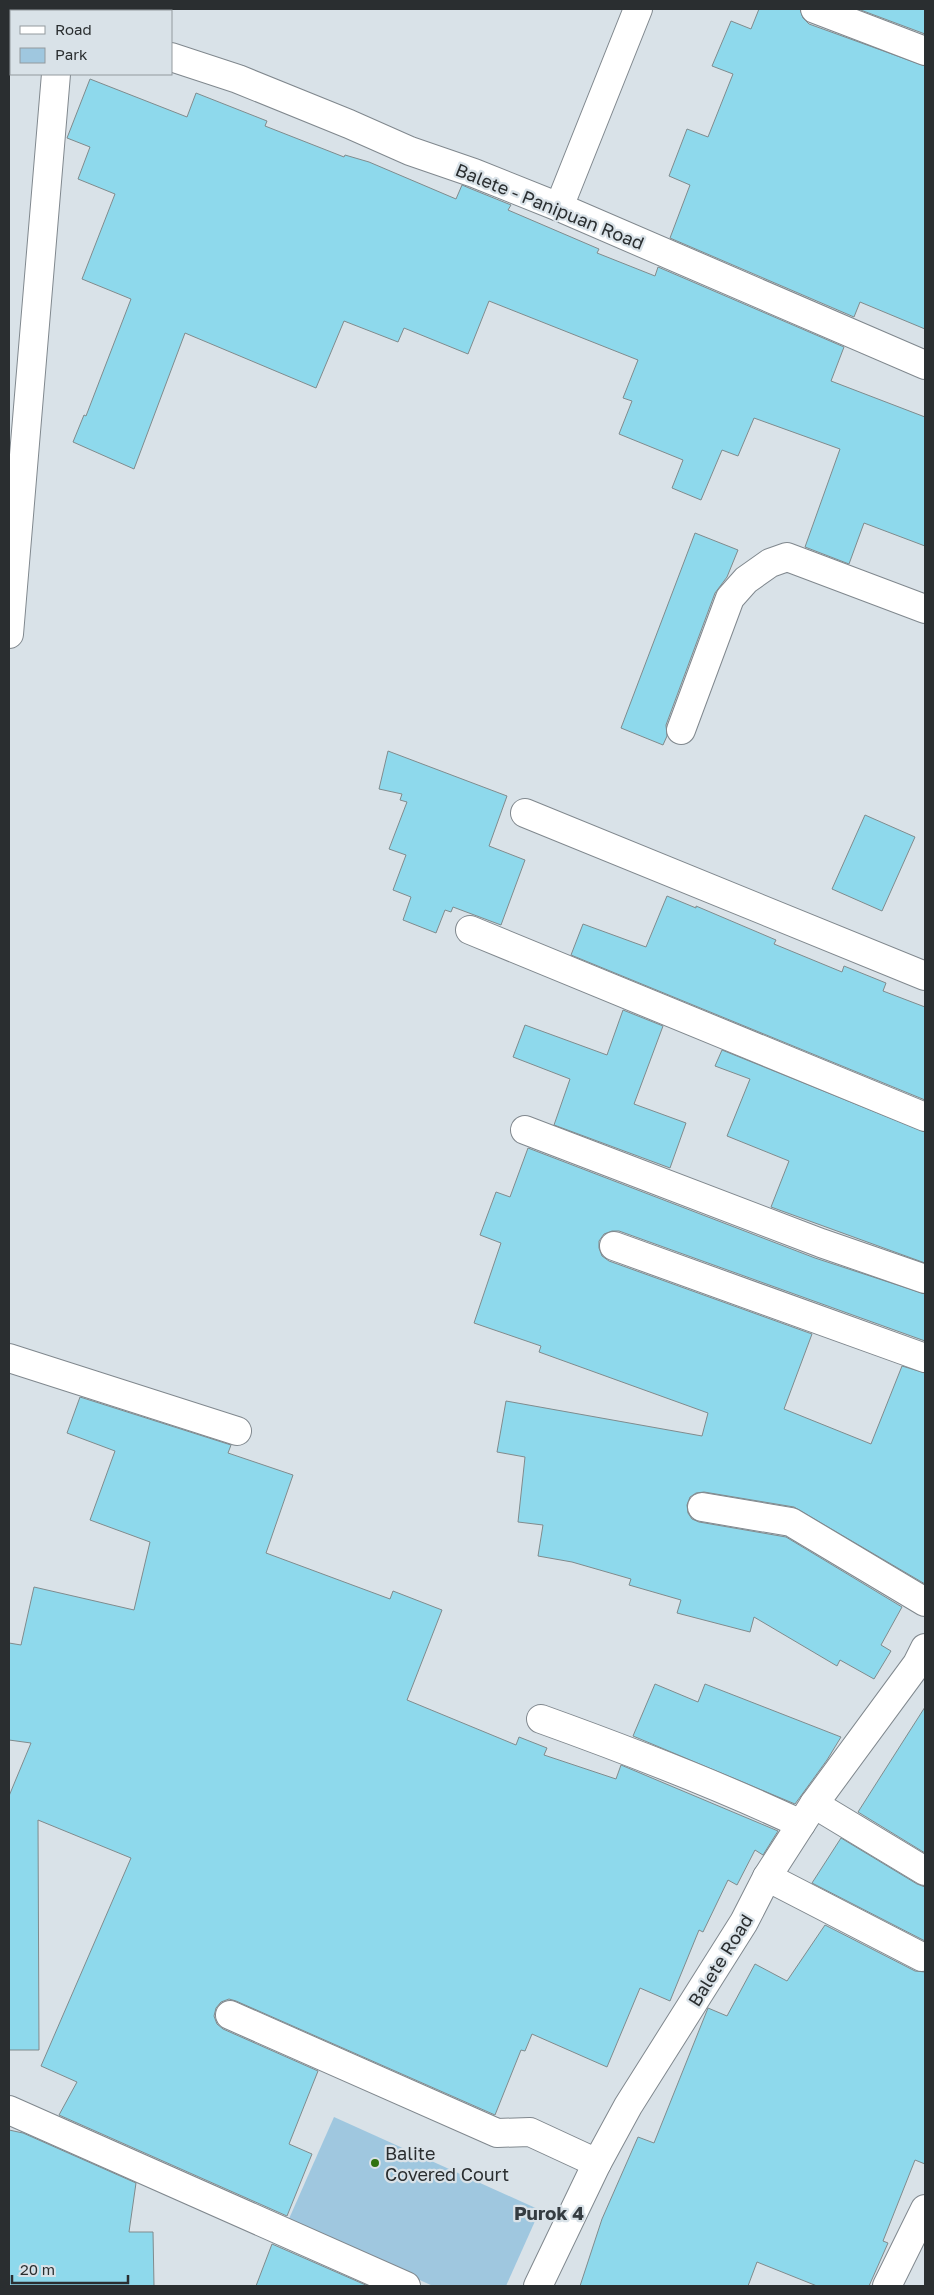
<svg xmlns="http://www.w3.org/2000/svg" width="934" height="2295" font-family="'Golos Text',sans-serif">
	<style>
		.green { fill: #9fc7df }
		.building { fill: #8ed9ec; stroke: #808b8d }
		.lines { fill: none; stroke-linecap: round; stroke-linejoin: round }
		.minor-casing { stroke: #80888e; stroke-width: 30 }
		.major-casing { stroke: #80888e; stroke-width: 30 }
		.minor { stroke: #fff; stroke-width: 28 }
		.major { stroke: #fff; stroke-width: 28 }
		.poi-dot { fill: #2f720f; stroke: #d9e2e8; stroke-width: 2 }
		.labels { text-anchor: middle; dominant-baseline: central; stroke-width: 4.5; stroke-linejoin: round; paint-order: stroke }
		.street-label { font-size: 18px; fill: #2a2e30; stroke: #d9e2e8 }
		.poi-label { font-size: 18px; fill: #2a2e30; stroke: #d9e2e8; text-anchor: start }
		.neighbourhood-label { font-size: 19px; font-weight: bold; fill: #353c41; stroke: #d9e2e8 }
	</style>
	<rect width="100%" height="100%" fill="#d9e2e8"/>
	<polygon class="green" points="334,2117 540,2210 506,2286 433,2286 288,2221"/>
	<g class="building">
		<polygon points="759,9 800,9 803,18 809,24 925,66 925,329 860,302 854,317 670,238 690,185 669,176 687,129 708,137 733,74 712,66 731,21 751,29"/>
		<polygon points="858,9 925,9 925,34"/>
		<polygon points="90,79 187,117 196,93 267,121 265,126 344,157 345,155 369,162 456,199 462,185 469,188 511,205 508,210 599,249 597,253 655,276 658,267 844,347 831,381 925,417 925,546 864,523 849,564 805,547 840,449 754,418 738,456 722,450 701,500 672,488 683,460 619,434 632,401 623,398 638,360 489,301 468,354 404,328 398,342 344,321 316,388 185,333 134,469 73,442 84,415 86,416 131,299 82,279 115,194 78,179 90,147 67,138"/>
		<polygon points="695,533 738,550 727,577 715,593 666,725 667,736 663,745 621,728"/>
		<polygon points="388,751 507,796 489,846 525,860 501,925 453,907 451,912 445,910 436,933 403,920 411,897 393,890 406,855 389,849 407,802 400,800 402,794 379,789"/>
		<polygon points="865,815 915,837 882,911 832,889"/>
		<polygon points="667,896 696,908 696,906 776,940 774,944 842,972 844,966 886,983 883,991 925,1007 925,1100 571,955 583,924 646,947"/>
		<polygon points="623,1010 663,1026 634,1104 686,1123 670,1168 554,1125 570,1079 513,1057 525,1025 607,1055"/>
		<polygon points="722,1050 925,1132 925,1263 771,1207 789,1161 727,1136 750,1079 715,1066"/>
		<polygon points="528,1148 815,1258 925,1294 925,1341 619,1231 612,1231 604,1234 599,1241 599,1248 602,1256 609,1261 812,1334 784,1409 871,1444 902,1366 925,1373 925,1584 794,1507 704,1492 696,1493 690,1497 687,1505 688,1513 692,1519 699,1522 786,1537 902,1607 881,1645 891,1651 874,1679 840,1660 837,1666 754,1617 750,1632 677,1613 681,1600 629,1585 631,1579 572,1562 538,1556 543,1525 518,1522 525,1457 497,1452 506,1401 702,1436 708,1413 539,1352 541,1346 474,1323 501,1243 480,1235 496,1192 510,1197"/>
		<polygon points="80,1397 231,1445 228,1453 293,1475 266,1553 390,1599 393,1591 442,1610 407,1700 516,1745 519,1737 547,1748 544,1755 616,1779 621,1765 778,1831 763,1855 755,1850 737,1885 728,1880 703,1932 699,1930 670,2001 640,1988 607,2067 532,2034 525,2051 521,2050 495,2115 236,2001 229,1999 221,2002 216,2008 214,2016 217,2024 223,2029 318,2071 289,2144 312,2154 287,2216 59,2115 77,2082 41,2066 131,1858 38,1820 39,2050 9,2050 9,1796 31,1743 9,1740 9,1643 21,1645 34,1587 134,1610 150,1542 90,1520 115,1451 67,1433"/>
		<polygon points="655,1684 698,1702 705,1684 841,1737 827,1760 795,1804 633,1736"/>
		<polygon points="925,1707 925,1853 858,1812"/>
		<polygon points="841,1838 917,1884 925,1887 925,1941 812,1883"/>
		<polygon points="825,1925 915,1971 925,1972 925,2164 915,2160 883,2241 888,2243 869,2286 817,2286 757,2262 748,2286 580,2286 602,2219 638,2137 654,2143 708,2008 727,2016 755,1964 787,1981"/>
		<polygon points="9,2130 23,2133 136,2183 129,2232 153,2232 154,2286 9,2286"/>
		<polygon points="272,2244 368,2286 256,2286"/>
	</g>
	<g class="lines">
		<defs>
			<g id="minor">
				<polyline points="815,9 925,51"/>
				<polyline points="61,11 61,9"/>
				<polyline points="111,11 112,9"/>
				<polyline points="559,207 638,9"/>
				<polyline points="9,634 56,74"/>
				<polyline points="681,730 730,598 746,580 770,563 787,557 925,609"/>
				<polyline points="525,813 925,976"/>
				<polyline points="470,930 925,1117"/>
				<polyline points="525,1130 821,1243 925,1279"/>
				<polyline points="614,1246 925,1358"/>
				<polyline points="9,1358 237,1431"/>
				<polyline points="702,1507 791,1522 925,1602"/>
				<path d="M541 1719C630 1751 716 1784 801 1824"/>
				<polyline points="814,1804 925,1871"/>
				<polyline points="767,1877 922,1957"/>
				<polyline points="230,2015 497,2133 530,2132 597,2163"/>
				<polyline points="9,2110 406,2286"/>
				<polyline points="538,2286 597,2163 628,2106 744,1922 767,1877 814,1804 917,1664 925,1648"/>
				<polyline points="887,2286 925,2209"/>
			</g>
			<g id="major">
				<polyline points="9,21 11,21"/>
				<polyline points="171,57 238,79 349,124 410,151 474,173 559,207 925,365"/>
			</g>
		</defs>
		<use href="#minor" class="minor-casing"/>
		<use href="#major" class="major-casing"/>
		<use href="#minor" class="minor"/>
		<use href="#major" class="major"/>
	</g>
	<circle class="poi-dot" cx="375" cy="2163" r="5"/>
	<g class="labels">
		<g class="street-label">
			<text transform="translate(550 206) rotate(22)">Balete - Panipuan Road</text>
			<text transform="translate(720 1960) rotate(-58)">Balete Road</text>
		</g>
		<g class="poi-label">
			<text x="385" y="2153">Balite<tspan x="385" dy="21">Covered Court</tspan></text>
		</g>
		<g class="neighbourhood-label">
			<text x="549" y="2212">Purok 4</text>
		</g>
	</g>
	<rect width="934" height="2295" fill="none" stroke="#2a2e30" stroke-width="20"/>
	<rect x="10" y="10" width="162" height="65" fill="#d9e2e8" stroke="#939a9e"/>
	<rect x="20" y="26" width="25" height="8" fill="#ffffff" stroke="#939a9e"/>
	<text x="55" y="35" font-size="15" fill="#2a2e30">Road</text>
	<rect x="20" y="48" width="25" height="15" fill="#9fc7df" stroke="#939a9e"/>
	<text x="55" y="60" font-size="15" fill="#2a2e30">Park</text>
	<path d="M12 2275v8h116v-8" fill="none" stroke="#2a2e30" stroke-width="2.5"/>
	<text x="20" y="2275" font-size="15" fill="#2a2e30" stroke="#d9e2e8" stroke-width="4" paint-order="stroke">20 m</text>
</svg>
